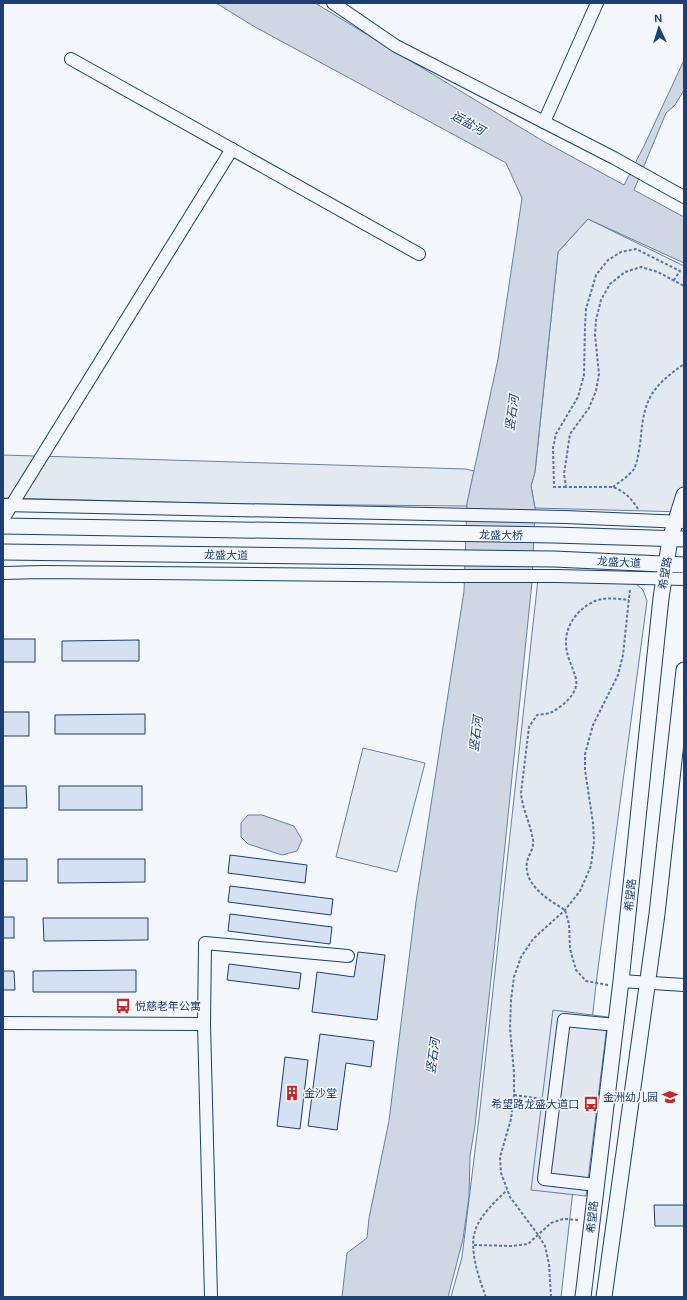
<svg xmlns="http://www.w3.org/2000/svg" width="687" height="1300" font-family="Helvetica,'Noto Sans SC',sans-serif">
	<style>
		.green { fill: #e3e9f0; stroke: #687fa3 }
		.parking { fill: #e3e8f0; stroke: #687fa3 }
		.water { fill: #cfd7e4; stroke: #687fa3 }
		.building { fill: #d5e0f0; stroke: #1d3f73 }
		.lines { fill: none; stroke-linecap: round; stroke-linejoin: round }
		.minor-casing { stroke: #1d3f73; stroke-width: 14 }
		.major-casing { stroke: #1d3f73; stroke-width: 17 }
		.path { stroke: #5e769c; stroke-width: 2; stroke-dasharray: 3 2; stroke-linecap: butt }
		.minor { stroke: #f4f7fb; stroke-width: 12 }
		.major { stroke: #f4f7fb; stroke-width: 15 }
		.labels { text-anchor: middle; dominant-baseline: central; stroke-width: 3; stroke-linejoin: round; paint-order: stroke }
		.street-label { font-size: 11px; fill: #1d3f73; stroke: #f4f7fb }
		.poi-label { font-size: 11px; fill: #1d3f73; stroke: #f4f7fb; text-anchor: start }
		.water-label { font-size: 12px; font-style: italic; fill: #1d3f73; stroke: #f4f7fb }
	</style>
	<rect width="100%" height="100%" fill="#f4f7fb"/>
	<g class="green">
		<polygon points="588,219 684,266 684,512 535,508 531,486 535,472 558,252"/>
		<polygon points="3,455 466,469 474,471 467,506 246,504 3,498"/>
		<polygon points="538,579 634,582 643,590 647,601 597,976 561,1297 451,1297 462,1257 479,1118"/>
		<polygon points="363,748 425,763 397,872 336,857"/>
	</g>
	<polygon class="parking" points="553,1010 608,1017 586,1196 531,1190"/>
	<g class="water">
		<polygon points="216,3 315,3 543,141 624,185 644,146 684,60 684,90 675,105 666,113 634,190 684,217 684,263 588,219 558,252 535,472 531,486 535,508 532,582 496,933 475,1126 470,1156 469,1196 463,1239 448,1297 342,1297 347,1253 367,1238 369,1218 389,1121 416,902 464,591 467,503 498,359 522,198 506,163 255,27"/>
		<polygon points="248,815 262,815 294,826 302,840 297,851 282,855 248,844 241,837 241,823"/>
	</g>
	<g class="building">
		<rect x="3" y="639" width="32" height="23"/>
		<polygon points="139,640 139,661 62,661 62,641"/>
		<rect x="3" y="712" width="26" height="24"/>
		<polygon points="145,714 145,734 55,734 55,715"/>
		<polygon points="3,786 26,786 27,808 3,808"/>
		<rect x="59" y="786" width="83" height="24"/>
		<polygon points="230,855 307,865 305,883 228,873"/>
		<rect x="3" y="859" width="24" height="22"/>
		<polygon points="58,859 145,859 145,882 58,883"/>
		<polygon points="230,886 333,899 331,915 228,902"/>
		<polygon points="230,914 332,927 330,944 228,931"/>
		<rect x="3" y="917" width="11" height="21"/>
		<polygon points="43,918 148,918 148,940 44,941"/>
		<polygon points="358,952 385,955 377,1020 312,1012 317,972 354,977"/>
		<polygon points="229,964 301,973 299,989 227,980"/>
		<polygon points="136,970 136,992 33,992 33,971"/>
		<polygon points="3,971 14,971 15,990 3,990"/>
		<polygon points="320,1034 374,1041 371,1067 346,1063 337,1130 308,1126"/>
		<polygon points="285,1057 308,1060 300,1129 277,1126"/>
		<polygon points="654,1205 684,1205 684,1226 655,1226"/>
	</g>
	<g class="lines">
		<defs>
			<g id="minor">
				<polyline points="333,3 396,46 614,158 684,197"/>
				<polyline points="71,59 419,254"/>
				<polyline points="544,122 597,3"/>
				<polyline points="3,505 565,517 684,522"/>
				<polyline points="3,519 232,149"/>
				<polyline points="3,573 43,572 454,576 557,576 684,579"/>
				<polyline points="621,981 684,985"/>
				<polyline points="3,1023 204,1024"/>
				<polyline points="596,1185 544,1179 564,1020 616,1025"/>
				<polyline points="211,1297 204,1024 205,943 348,956"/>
			</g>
			<g id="major">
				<polyline points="3,526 554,535 684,539"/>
				<polyline points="3,552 554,559 684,565"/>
				<polyline points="583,1297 621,981 661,598 670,539 684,495"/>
				<polyline points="604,1297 657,914 684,670"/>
			</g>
		</defs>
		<use href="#minor" class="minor-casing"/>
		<use href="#major" class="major-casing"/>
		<g class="path">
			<polyline points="566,487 554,487 553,448 556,434 578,397 584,375 585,327 586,309 596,275 608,260 621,252 636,249 680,271 674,280"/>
			<path d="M613 487C618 483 630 475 634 469 638 461 640 445 641 436 644 398 653 386 684 364"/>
			<path d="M638 509C632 499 624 491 613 487H566L564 474 570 434 589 408 596 391 599 374 595 335 596 320 601 300 610 284 625 272 641 267 658 272 684 286"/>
			<path d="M608 985 586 981 576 970 570 949 569 924 565 910C549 900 523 885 527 862 528 856 533 850 533 844 534 841 532 838 532 835 529 821 522 807 521 793L529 727 537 715C542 714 548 714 552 712 563 706 579 693 576 679 573 667 566 656 566 644 565 624 580 606 598 600 608 597 619 599 629 600"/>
			<polyline points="514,1095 543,1099"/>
			<polyline points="474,1245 511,1246 528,1244 551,1223 563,1219 580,1220"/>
			<path d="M486 1297C479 1279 469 1250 475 1231 480 1215 496 1201 507 1190"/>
			<polyline points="551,1297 549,1264 545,1246 539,1236 510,1197 501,1173 500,1157 511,1119 514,1095 514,1073 510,1028 511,1000 514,977 521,957 533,939 565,910 580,891 591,866 594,841 593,823 585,770 585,754 593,725 618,675 623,655 630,589"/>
		</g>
		<use href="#minor" class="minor"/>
		<use href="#major" class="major"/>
	</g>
	<defs>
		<symbol id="bus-bare" viewBox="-9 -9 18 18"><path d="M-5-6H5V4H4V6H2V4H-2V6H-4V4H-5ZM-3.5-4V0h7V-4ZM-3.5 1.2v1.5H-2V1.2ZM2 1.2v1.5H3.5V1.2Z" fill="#c62828" stroke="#f4f7fb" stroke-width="2.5" paint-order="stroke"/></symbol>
		<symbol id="building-bare" viewBox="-9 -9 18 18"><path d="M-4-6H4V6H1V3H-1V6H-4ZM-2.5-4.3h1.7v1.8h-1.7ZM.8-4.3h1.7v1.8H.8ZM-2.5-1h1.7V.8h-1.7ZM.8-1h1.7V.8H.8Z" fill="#c62828" stroke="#f4f7fb" stroke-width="2.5" paint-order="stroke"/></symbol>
		<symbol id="school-bare" viewBox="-9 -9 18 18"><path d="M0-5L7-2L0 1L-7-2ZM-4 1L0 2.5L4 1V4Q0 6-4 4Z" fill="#c62828" stroke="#f4f7fb" stroke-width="2.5" paint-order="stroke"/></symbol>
	</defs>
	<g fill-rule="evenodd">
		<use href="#bus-bare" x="112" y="995" width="22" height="22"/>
		<use href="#building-bare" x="281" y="1082" width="22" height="22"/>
		<use href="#school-bare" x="659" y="1086" width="22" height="22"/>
		<use href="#bus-bare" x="580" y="1093" width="22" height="22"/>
	</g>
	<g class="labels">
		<g class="street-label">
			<text transform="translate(501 535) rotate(1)">龙盛大桥</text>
			<text transform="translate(226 555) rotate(1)">龙盛大道</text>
			<text transform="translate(619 562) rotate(3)">龙盛大道</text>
			<text transform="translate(665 573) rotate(-81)">希望路</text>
			<text transform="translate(630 895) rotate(-84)">希望路</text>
			<text transform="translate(592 1217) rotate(-84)">希望路</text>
		</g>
		<g class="poi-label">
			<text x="135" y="1006">悦慈老年公寓</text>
			<text x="304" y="1093">金沙堂</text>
			<text x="658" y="1097" text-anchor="end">金洲幼儿园</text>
			<text x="579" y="1104" text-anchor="end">希望路龙盛大道口</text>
		</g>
		<g class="water-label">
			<text transform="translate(468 123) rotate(29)">运盐河</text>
			<text transform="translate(512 413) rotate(-82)">竖石河</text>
			<text transform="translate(476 734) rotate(-83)">竖石河</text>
			<text transform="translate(433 1056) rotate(-82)">竖石河</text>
		</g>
	</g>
	<rect width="687" height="1300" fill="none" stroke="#1d3f73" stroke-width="8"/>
	<g transform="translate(659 28) rotate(356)" stroke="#f4f7fb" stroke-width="3" paint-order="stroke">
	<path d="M0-3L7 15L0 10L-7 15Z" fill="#1d3f73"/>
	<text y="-6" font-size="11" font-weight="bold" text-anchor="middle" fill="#1d3f73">N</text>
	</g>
</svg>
